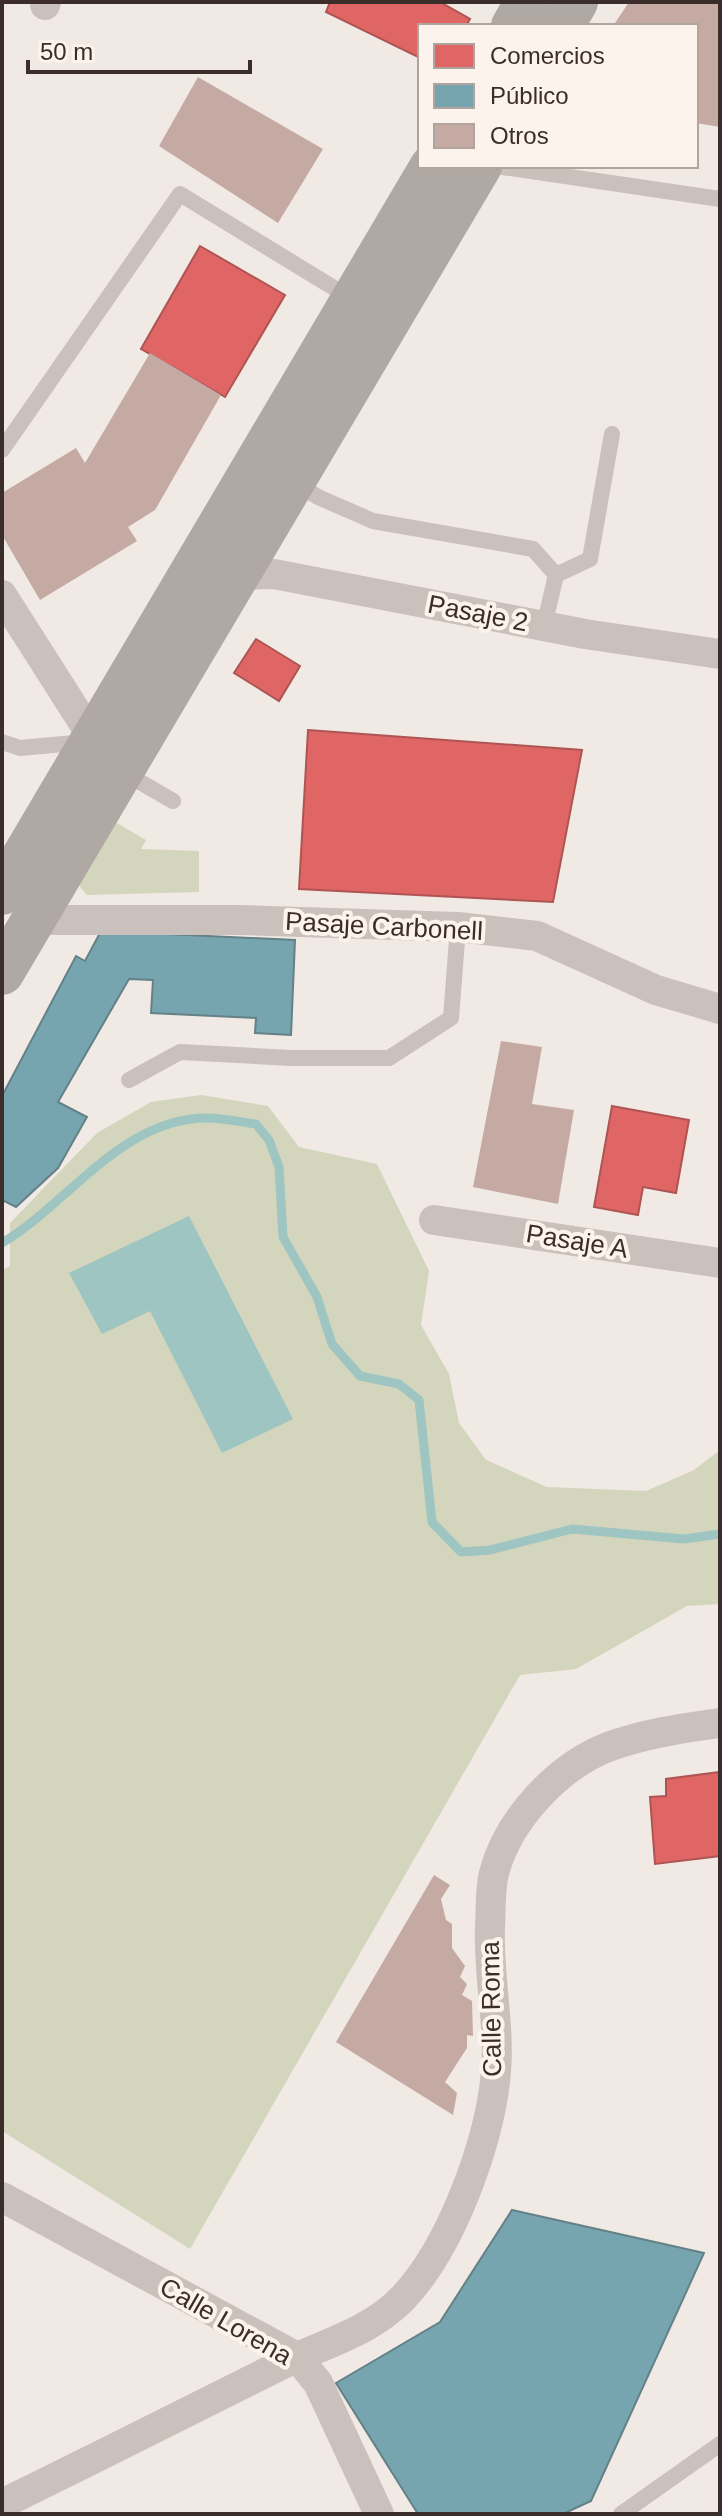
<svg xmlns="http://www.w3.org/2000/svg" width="722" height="2516" font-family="Arial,sans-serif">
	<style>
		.green { fill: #d3d6bd }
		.water { fill: #9ec5c1 }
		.shops { fill: #e06666; stroke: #ae5554; stroke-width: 2 }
		.public { fill: #76a5af; stroke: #648187; stroke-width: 2 }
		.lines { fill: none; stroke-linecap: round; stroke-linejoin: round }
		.stream { stroke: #9ec5c1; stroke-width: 9 }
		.building { fill: #c5aaa4 }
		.lane { stroke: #cac1bc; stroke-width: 16 }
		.street { stroke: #cac1bc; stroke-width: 30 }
		.highway { stroke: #afa8a3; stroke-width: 44 }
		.labels { text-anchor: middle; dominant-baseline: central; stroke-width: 8; stroke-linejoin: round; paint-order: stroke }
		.street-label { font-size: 26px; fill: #3b2d2a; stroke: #fcf3ec }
	</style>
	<rect width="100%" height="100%" fill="#f0e9e4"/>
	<g class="green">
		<polygon points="105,816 146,840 141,849 199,851 199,892 87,895 76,882"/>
		<polygon points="201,1095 268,1106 299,1147 377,1164 429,1271 421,1325 449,1374 459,1423 486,1460 547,1487 646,1491 694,1470 720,1450 720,1604 687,1606 576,1669 520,1675 190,2249 2,2131 2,1270 10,1266 10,1223 97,1133 151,1102"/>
	</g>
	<polygon class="water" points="189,1216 293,1419 222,1453 150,1311 102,1334 69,1273"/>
	<g class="shops">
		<polygon points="330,2 440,2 470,19 466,26 420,26 420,58 326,12"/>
		<polygon points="200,246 285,295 225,397 141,349"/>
		<polygon points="256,639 300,666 279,701 234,673"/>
		<polygon points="308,730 582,750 553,902 299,889"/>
		<polygon points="612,1106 689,1120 676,1193 643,1187 638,1215 594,1207"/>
		<polygon points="720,1772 720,1856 655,1864 650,1797 666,1796 666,1779"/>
	</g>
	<g class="public">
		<polygon points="101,931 295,940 291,1035 255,1033 256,1018 151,1013 153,980 129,979 58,1102 87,1117 58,1168 16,1207 2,1200 2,1096 76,956 85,961"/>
		<polygon points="512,2210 704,2253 591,2501 563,2514 418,2514 336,2383 440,2322"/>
	</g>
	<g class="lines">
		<path class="stream" d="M2 1243C69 1203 122 1118 207 1118 223 1118 240 1122 256 1124L269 1140 279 1167 283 1237 317 1297 332 1344 360 1376 399 1384 419 1400 432 1522 461 1552 490 1550 572 1529 684 1539 720 1534"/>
	</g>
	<g class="building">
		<polygon points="629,2 720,2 720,127 696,123 696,26 613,26"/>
		<polygon points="198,77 323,149 278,223 159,146"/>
		<polygon points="150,353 221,395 155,510 128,527 137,541 40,600 2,535 2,493 76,448 85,463"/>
		<polygon points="501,1041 542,1047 532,1104 574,1110 558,1204 473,1187"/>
		<polygon points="434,1875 450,1885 441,1899 446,1920 452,1924 452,1948 465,1966 460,1977 467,1984 462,1995 472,2001 473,2036 467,2035 467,2048 445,2082 457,2093 453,2115 336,2042"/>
	</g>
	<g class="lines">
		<g class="lane">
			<polyline points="496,166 720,199"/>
			<polyline points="2,450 180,194 352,299"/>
			<polyline points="294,482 318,497 373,521 533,549 556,575 544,626"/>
			<polyline points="556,575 590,559 612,434"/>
			<polyline points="2,742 20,748 85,742"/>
			<polyline points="123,772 173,801"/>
			<polyline points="129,1080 180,1052 291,1058 389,1058 451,1018 458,927"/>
			<polyline points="621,2514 720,2444"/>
		</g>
		<g class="street">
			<polyline points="45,5 46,2"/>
			<polyline points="237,575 274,574 585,634 720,654"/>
			<polyline points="2,595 95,741"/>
			<polyline points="33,920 241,920 458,927 537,936 656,990 720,1009"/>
			<polyline points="434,1220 720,1263"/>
			<polyline points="2,2197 297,2357 318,2383 379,2514"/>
			<path d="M2 2504C96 2458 189 2411 283 2364 325 2343 369 2333 403 2298 452 2246 490 2141 496 2072 500 2024 488 1975 490 1927 491 1910 490 1889 494 1873 508 1820 557 1767 608 1747 643 1734 683 1728 720 1723"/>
		</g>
		<g class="highway">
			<polyline points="513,26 527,2"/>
			<polyline points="562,26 576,2"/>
			<polyline points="2,893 432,166"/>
			<polyline points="2,973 480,166"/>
		</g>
	</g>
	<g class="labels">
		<g class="street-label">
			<text transform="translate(478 613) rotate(11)">Pasaje 2</text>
			<text transform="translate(384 926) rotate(3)">Pasaje Carbonell</text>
			<text transform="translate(577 1241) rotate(9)">Pasaje A</text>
			<text transform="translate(491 2009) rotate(-91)">Calle Roma</text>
			<text transform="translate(226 2321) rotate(30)">Calle Lorena</text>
		</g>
	</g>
	<rect width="722" height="2516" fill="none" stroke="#3b2d2a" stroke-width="8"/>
	<rect x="418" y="24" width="280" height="144" fill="#fcf3ec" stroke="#afa49e" stroke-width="2"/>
	<rect x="434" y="44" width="40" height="24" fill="#e06666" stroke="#afa49e" stroke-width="2"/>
	<text x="490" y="64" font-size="24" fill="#3b2d2a">Comercios</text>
	<rect x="434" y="84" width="40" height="24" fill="#76a5af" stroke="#afa49e" stroke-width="2"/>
	<text x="490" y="104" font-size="24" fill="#3b2d2a">Público</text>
	<rect x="434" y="124" width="40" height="24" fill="#c5aaa4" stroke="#afa49e" stroke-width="2"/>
	<text x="490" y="144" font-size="24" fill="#3b2d2a">Otros</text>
	<path d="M28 60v12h222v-12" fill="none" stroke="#3b2d2a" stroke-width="4"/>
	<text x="40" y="60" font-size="24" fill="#3b2d2a" stroke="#fcf3ec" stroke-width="6" paint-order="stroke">50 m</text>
</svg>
